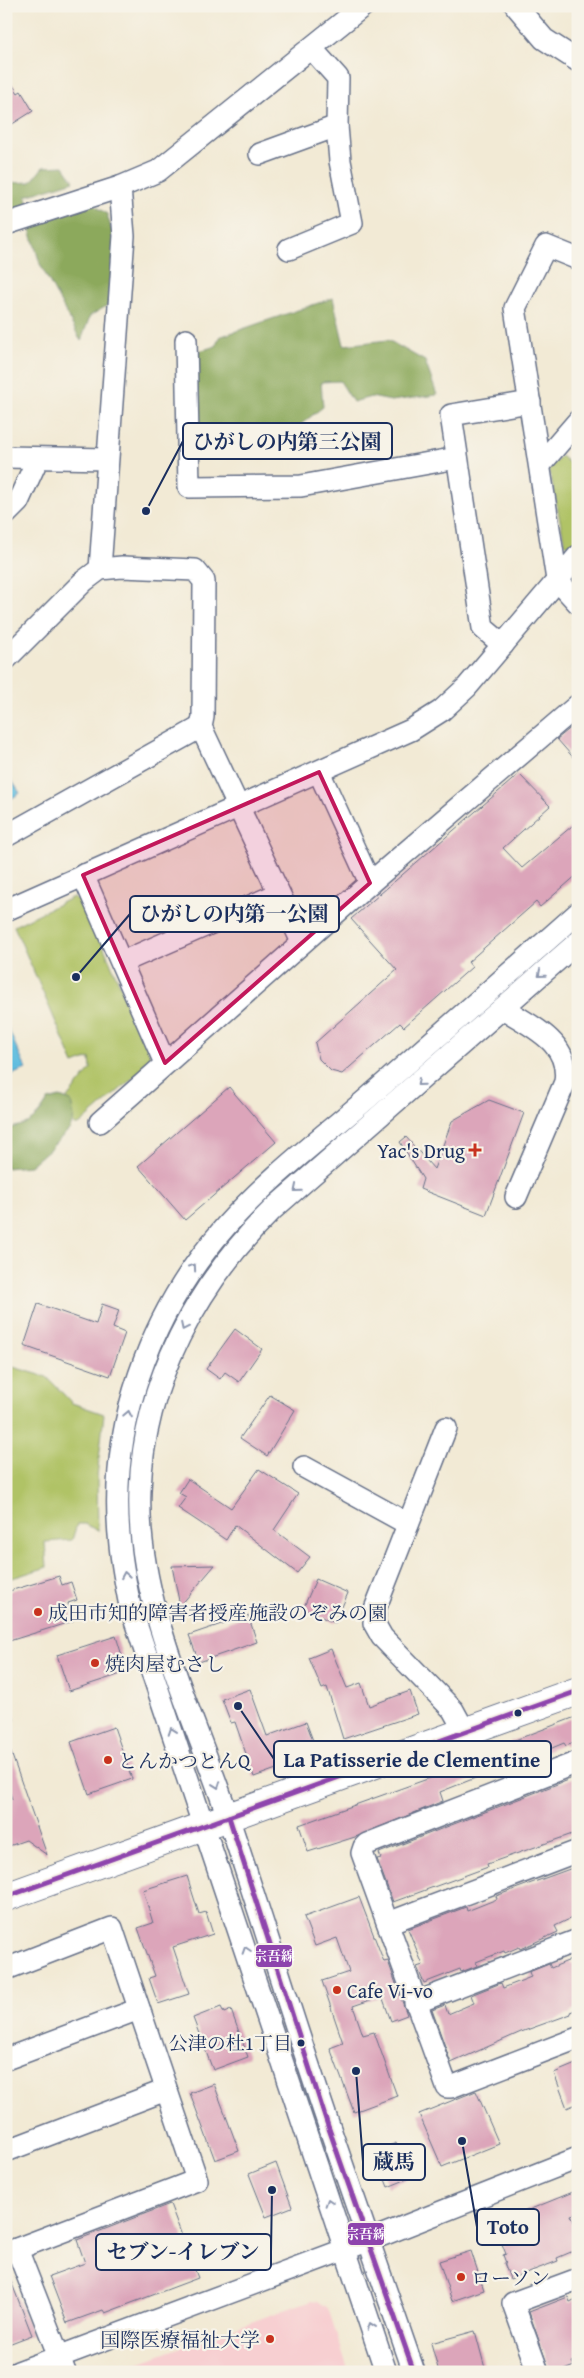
<svg xmlns="http://www.w3.org/2000/svg" width="584" height="2378" font-family="'Gentium Book Plus','Noto Serif JP',serif">
	<style>
		.built { fill: #f7cfd1 }
		.green { fill: #b0c366; stroke: #667962 }
		.forest { fill: #8ca95b; stroke: #546c5c }
		.water { fill: #61bddf; stroke: #3e769e }
		.building { fill: #dca5ba }
		.lines { fill: none; stroke-linecap: round; stroke-linejoin: round }
		.minor-casing { stroke: #667088; stroke-width: 24 }
		.highway-casing { stroke: #667088; stroke-width: 30 }
		.minor { stroke: #fff; stroke-width: 21 }
		.highway { stroke: #fff; stroke-width: 28 }
		.bus-1-casing { stroke: #f7f3e8; stroke-width: 9 }
		.bus-1 { stroke: #8e44ad; stroke-width: 5 }
		.oneway { stroke: #8d97ae }
		.marked { fill: #c2185b; fill-opacity: 0.2; stroke: #c2185b; stroke-width: 4; stroke-linejoin: round }
		.poi-dot { fill: #c8321e; stroke: #f7f3e8; stroke-width: 2 }
		.bus-dot { fill: #1b2f5e; stroke: #f7f3e8; stroke-width: 2 }
		.labels { text-anchor: middle; dominant-baseline: central; stroke-width: 4.5; stroke-linejoin: round; paint-order: stroke }
		.bus-label { font-size: 19px; fill: #1b2f5e; stroke: #f7f3e8; text-anchor: end }
		.poi-label { font-size: 20px; fill: #1b2f5e; stroke: #f7f3e8; text-anchor: start }
		.leader { fill: none; stroke: #1b2f5e; stroke-width: 2 }
		.callout-dot { fill: #1b2f5e; stroke: #f7f3e8; stroke-width: 2 }
		.callout { fill: #f7f3e8; stroke: #1b2f5e; stroke-width: 2 }
		.callout-label { font-size: 21px; text-anchor: middle; font-weight: bold; fill: #1b2f5e }
		.line-badge { stroke: #f7f3e8; stroke-width: 2 }
		.badge-label { font-size: 14px; text-anchor: middle; font-weight: bold; fill: #fff }
	</style>
	<rect width="100%" height="100%" fill="#f7f3e8"/>
	<filter id="ink" filterUnits="userSpaceOnUse"><feTurbulence type="fractalNoise" baseFrequency=".02" numOctaves="2"/><feDisplacementMap in="SourceGraphic" scale="10" xChannelSelector="R" yChannelSelector="G"/><feConvolveMatrix kernelMatrix="1 2 1 2 8 2 1 2 1" color-interpolation-filters="sRGB"/></filter>
	<filter id="wash" filterUnits="userSpaceOnUse"><feTurbulence type="fractalNoise" baseFrequency=".0096" numOctaves="4" result="noise"/><feDisplacementMap in="SourceGraphic" scale="20" xChannelSelector="R" yChannelSelector="G"/><feGaussianBlur stdDeviation="1.12" result="paint"/><feColorMatrix in="noise" values="0 0 0 0 0 0 0 0 0 0 0 0 0 0 0 0 0 1.4 0 .05"/><feComposite in="paint" operator="in"/></filter>
	<g filter="url(#wash)">
		<rect width="100%" height="100%" fill="#f2ead5"/>
		<polygon class="built" points="312,2300 318,2301 328,2308 349,2372 113,2372"/>
		<g class="green">
			<polygon points="561,456 578,471 578,541 574,545 565,544 549,469"/>
			<polygon points="73,897 85,904 150,1054 147,1066 79,1125 74,1125 67,1098 91,1069 90,1058 74,1064 14,926"/>
			<polygon points="6,1365 47,1377 72,1403 104,1414 97,1477 98,1531 85,1524 77,1524 72,1540 45,1542 47,1567 6,1580"/>
			<polygon points="6,1694 15,1720 6,1722"/>
		</g>
		<g class="forest">
			<polygon points="64,166 74,181 26,196 29,210 6,217 8,183 31,182 43,167"/>
			<polygon points="93,204 107,214 115,241 108,305 90,316 81,341 40,264 30,229 33,225"/>
			<polygon points="333,298 344,345 388,340 425,361 437,395 391,401 371,397 353,402 340,381 321,382 323,407 295,429 278,435 195,435 196,352 216,346 219,337"/>
			<path d="M60 1097 71 1101 74 1117 70 1129 52 1147 30 1166 6 1168V1128C27 1127 38 1118 48 1100Z"/>
		</g>
		<g class="water">
			<polygon points="6,772 20,793 6,802"/>
			<polygon points="6,1024 26,1069 6,1077"/>
		</g>
		<g id="blocks">
			<g class="building">
				<polygon points="6,75 18,93 21,91 33,111 6,128"/>
				<polygon points="578,722 578,763 557,739"/>
				<polygon points="519,774 550,806 503,848 522,868 578,821 578,874 540,907 536,902 468,962 472,967 404,1027 400,1023 342,1074 331,1071 319,1059 315,1043 397,970 351,919"/>
				<polygon points="229,1087 276,1142 185,1220 138,1166"/>
				<polygon points="489,1100 524,1113 486,1215 420,1189 423,1179 400,1142 406,1137 434,1169 452,1121"/>
				<polygon points="38,1304 96,1324 102,1304 119,1310 113,1328 125,1333 110,1376 24,1346"/>
				<polygon points="235,1329 262,1349 239,1382 225,1372 220,1379 206,1369"/>
				<polygon points="270,1395 295,1410 267,1456 240,1438"/>
				<polygon points="259,1469 298,1494 274,1530 310,1557 297,1573 235,1525 226,1540 178,1508 186,1497 179,1493 188,1479 231,1508"/>
				<polygon points="215,1565 180,1606 172,1566"/>
				<polygon points="59,1576 62,1585 71,1582 77,1600 68,1603 73,1621 6,1642 6,1592"/>
				<polygon points="316,1579 348,1593 335,1623 303,1609"/>
				<polygon points="248,1615 257,1642 199,1662 189,1635"/>
				<polygon points="116,1636 127,1672 69,1691 57,1655"/>
				<polygon points="331,1649 347,1688 361,1683 369,1706 410,1691 418,1714 343,1739 327,1687 322,1689 309,1658"/>
				<polygon points="250,1689 267,1736 306,1722 318,1754 254,1777 235,1722 231,1723 222,1699"/>
				<polygon points="578,1716 578,1741 566,1746 564,1743 533,1756 536,1761 521,1767 518,1761 440,1792 443,1801 358,1836 308,1852 299,1825 447,1772 447,1770 511,1744 510,1742"/>
				<polygon points="114,1727 132,1779 89,1794 71,1742"/>
				<polygon points="6,1744 8,1744 47,1855 26,1840 6,1847 6,1801 12,1799 6,1782"/>
				<polygon points="578,1776 578,1832 487,1864 488,1867 393,1902 377,1859 381,1858 379,1853"/>
				<polygon points="578,1866 578,1915 555,1926 558,1932 520,1949 519,1947 505,1953 504,1951 476,1962 477,1966 461,1972 460,1969 424,1983 417,1967 423,1965 408,1929 466,1907 467,1911 497,1899 496,1896"/>
				<polygon points="187,1876 199,1914 206,1912 213,1934 173,1947 189,1994 158,2004 149,1978 155,1976 138,1928 153,1923 143,1890"/>
				<polygon points="359,1897 384,1962 388,1961 407,2015 391,2021 382,1996 353,2006 363,2035 374,2032 397,2096 354,2112 330,2048 343,2043 322,1981 349,1972 337,1938 315,1946 304,1917"/>
				<polygon points="570,1960 571,1964 578,1961 578,2009 570,2012 571,2014 521,2032 451,2063 432,2010 445,2005 448,2014 474,2003 471,1995 501,1983 503,1988 531,1977 529,1972 549,1964 551,1968"/>
				<polygon points="221,2007 224,2013 231,2010 248,2057 213,2070 193,2018"/>
				<polygon points="578,2063 578,2103 567,2108 554,2073"/>
				<polygon points="214,2084 239,2151 215,2160 190,2093"/>
				<polygon points="476,2091 499,2144 442,2167 419,2114"/>
				<polygon points="396,2143 410,2178 388,2187 374,2152"/>
				<polygon points="276,2163 292,2207 266,2217 249,2174"/>
				<polygon points="578,2190 578,2213 571,2215 578,2231 578,2249 557,2258 558,2261 510,2279 504,2263 506,2263 503,2255 506,2254 496,2229 523,2218 521,2213"/>
				<polygon points="170,2204 198,2278 105,2313 103,2310 67,2323 49,2276 85,2263 77,2240"/>
				<polygon points="471,2251 484,2290 452,2301 439,2261"/>
				<polygon points="7,2271 32,2335 6,2345 6,2272"/>
				<polygon points="568,2297 570,2302 578,2298 578,2360 572,2362 574,2366 559,2372 550,2372 529,2312"/>
				<polygon points="475,2331 486,2372 439,2372 431,2343"/>
			</g>
		</g>
	</g>
	<g filter="url(#ink)">
		<use href="#blocks" fill-opacity="0" stroke="#667088" stroke-width="1"/>
		<g class="lines">
			<defs>
				<g id="minor">
					<polyline points="516,6 544,39 578,61"/>
					<polyline points="260,154 337,126"/>
					<polyline points="6,224 120,187 158,171 363,6"/>
					<polyline points="289,249 352,223 340,161 337,126 338,78 312,49"/>
					<polyline points="578,259 546,246 515,308 557,580 578,603"/>
					<polyline points="186,340 189,487 301,486 457,458"/>
					<polyline points="6,457 107,459"/>
					<polyline points="540,465 578,421"/>
					<polyline points="6,514 18,502 38,458"/>
					<polyline points="100,569 124,236 120,187"/>
					<polyline points="503,645 483,628 451,415 530,402"/>
					<polyline points="6,659 84,581 100,569 122,567 195,570 204,581 203,717 201,727 302,942"/>
					<polyline points="319,772 370,883"/>
					<polyline points="6,836 201,727"/>
					<polyline points="83,875 165,1063"/>
					<polyline points="6,910 411,730 441,711 467,687 578,556"/>
					<polyline points="122,962 278,894"/>
					<path d="M503 1008C531 1027 571 1042 565 1082L516 1197"/>
					<polyline points="100,1122 370,883 578,705"/>
					<polyline points="446,1428 375,1609 374,1623 382,1637 453,1710 465,1732"/>
					<polyline points="304,1467 408,1524"/>
					<polyline points="578,1762 367,1844 364,1847 362,1853 447,2087 451,2087 578,2038"/>
					<polyline points="388,1923 578,1851"/>
					<polyline points="6,1969 112,1928 197,2180 6,2253"/>
					<polyline points="415,2003 578,1940"/>
					<polyline points="6,2059 139,2009"/>
					<polyline points="6,2151 166,2090"/>
					<polyline points="17,2249 65,2372"/>
					<polyline points="18,2372 370,2240 578,2158"/>
					<path d="M386 2372 130 1606C126 1586 122 1565 120 1545 107 1429 149 1314 225 1227 267 1179 320 1139 369 1097 439 1036 508 974 578 913"/>
					<path d="M414 2372C386 2289 356 2206 328 2123 294 2023 263 1921 229 1820 195 1716 135 1601 140 1490 144 1381 197 1284 273 1209L578 942"/>
					<polyline points="538,2372 513,2303 578,2279"/>
				</g>
				<polyline id="highway" points="6,1897 578,1691"/>
			</defs>
			<use href="#minor" class="minor-casing"/>
			<use href="#highway" class="highway-casing"/>
			<use href="#minor" class="minor"/>
			<use href="#highway" class="highway"/>
			<defs>
				<g id="bus-1">
					<polyline points="229,1817 328,2126 414,2372"/>
					<polyline points="6,1897 578,1691"/>
				</g>
			</defs>
			<use href="#bus-1" class="bus-1-casing"/>
			<use href="#bus-1" class="bus-1"/>
		</g>
		<defs><path id="oneway-chevron" d="M-2-3.5L2.5 0L-2 3.5" fill="none" stroke-width="1.6" stroke-linecap="round" stroke-linejoin="round" transform="scale(1.25)"/></defs>
		<g class="oneway">
			<use href="#oneway-chevron" transform="translate(541 974) rotate(139)"/>
			<use href="#oneway-chevron" transform="translate(420 1083) rotate(139)"/>
			<use href="#oneway-chevron" transform="translate(297 1189) rotate(140)"/>
			<use href="#oneway-chevron" transform="translate(193 1267) rotate(-55)"/>
			<use href="#oneway-chevron" transform="translate(184 1327) rotate(116)"/>
			<use href="#oneway-chevron" transform="translate(128 1414) rotate(-79)"/>
			<use href="#oneway-chevron" transform="translate(125 1575) rotate(-100)"/>
			<use href="#oneway-chevron" transform="translate(172 1731) rotate(-109)"/>
			<use href="#oneway-chevron" transform="translate(217 1785) rotate(70)"/>
			<use href="#oneway-chevron" transform="translate(246 1950) rotate(-108)"/>
			<use href="#oneway-chevron" transform="translate(329 2202) rotate(-108)"/>
			<use href="#oneway-chevron" transform="translate(371 2326) rotate(-109)"/>
		</g>
	</g>
	<path class="marked" d="M319 772 370 883 165 1063 83 875Z"/>
	<g class="poi-dot">
		<path d="M472.5 1142.5h5v5h5v5h-5v5h-5v-5h-5v-5h5z"/>
		<circle cx="38" cy="1612" r="5"/>
		<circle cx="95" cy="1663" r="5"/>
		<circle cx="108" cy="1760" r="5"/>
		<circle cx="337" cy="1990" r="5"/>
		<circle cx="461" cy="2277" r="5"/>
		<circle cx="270" cy="2339" r="5"/>
	</g>
	<g class="bus-dot">
		<circle cx="518" cy="1713" r="4.5"/>
		<circle cx="301" cy="2043" r="4.5"/>
	</g>
	<g class="labels">
		<g class="bus-label">
			<text x="292" y="2043">公津の杜1丁目</text>
		</g>
		<g class="poi-label">
			<text x="465" y="1150" text-anchor="end">Yac's Drug</text>
			<text x="48" y="1612">成田市知的障害者授産施設のぞみの園</text>
			<text x="105" y="1663">焼肉屋むさし</text>
			<text x="118" y="1760">とんかつとんQ</text>
			<text x="347" y="1990">Cafe Vi-vo</text>
			<text x="471" y="2277">ローソン</text>
			<text x="260" y="2339" text-anchor="end">国際医療福祉大学</text>
		</g>
	</g>
	<path class="leader" d="M146 511L183 441M76 977L130 914M238 1706L274 1759M356 2071L363 2162M462 2141L477 2227M272 2190L271 2252"/>
	<g class="callout-dot">
		<circle cx="146" cy="511" r="5"/>
		<circle cx="76" cy="977" r="5"/>
		<circle cx="238" cy="1706" r="5"/>
		<circle cx="356" cy="2071" r="5"/>
		<circle cx="462" cy="2141" r="5"/>
		<circle cx="272" cy="2190" r="5"/>
	</g>
	<g class="callout">
		<rect x="183" y="423" width="209" height="36" rx="5"/>
		<rect x="130" y="896" width="209" height="36" rx="5"/>
		<rect x="274" y="1741" width="277" height="36" rx="5"/>
		<rect x="363" y="2144" width="62" height="36" rx="5"/>
		<rect x="477" y="2209" width="62" height="36" rx="5"/>
		<rect x="96" y="2234" width="175" height="36" rx="5"/>
	</g>
	<g class="callout-label">
		<text x="287" y="449">ひがしの内第三公園</text>
		<text x="234" y="921">ひがしの内第一公園</text>
		<text x="412" y="1767">La Patisserie de Clementine</text>
		<text x="394" y="2169">蔵馬</text>
		<text x="508" y="2234">Toto</text>
		<text x="183" y="2259">セブン-イレブン</text>
	</g>
	<g class="line-badge">
		<rect x="255" y="1944" width="38" height="24" rx="5" fill="#8e44ad"/>
		<rect x="347" y="2222" width="38" height="24" rx="5" fill="#8e44ad"/>
	</g>
	<g class="badge-label">
		<text x="274" y="1961">宗吾線</text>
		<text x="366" y="2239">宗吾線</text>
	</g>
	<rect width="584" height="2378" fill="none" stroke="#f7f3e8" stroke-width="25"/>
</svg>
